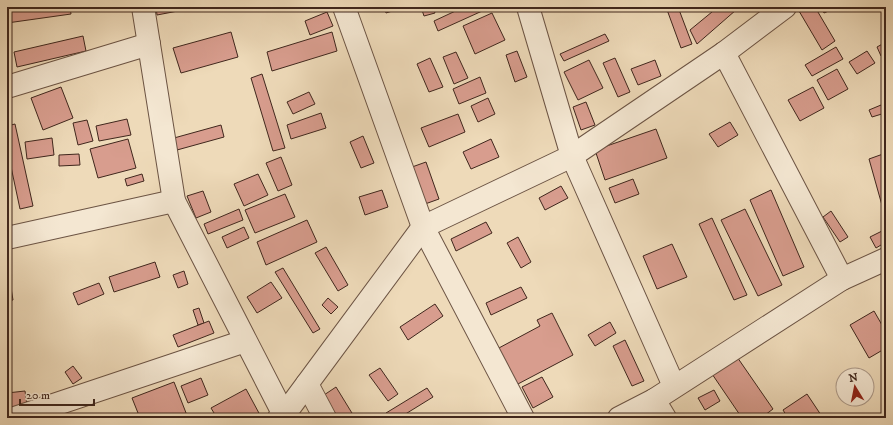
<svg xmlns="http://www.w3.org/2000/svg" width="893" height="425" font-family="'IM FELL DW Pica',serif">
	<style>
		.building { fill: #d89d8e; stroke: #40271d }
		.lines { fill: none; stroke-linecap: round; stroke-linejoin: round }
		.street-casing { stroke: #6c5444; stroke-width: 24 }
		.street { stroke: #f4e7d2; stroke-width: 22 }
	</style>
	<rect width="100%" height="100%" fill="#eedab9"/>
	<filter id="stains"><feTurbulence type="fractalNoise" baseFrequency=".005" numOctaves="4"/><feColorMatrix values="0 0 0 0 .2 0 0 0 0 .09 0 0 0 0 .02 0 0 0 .5 -.17"/></filter>
	<radialGradient id="worn" r=".72"><stop offset=".6" stop-color="#630" stop-opacity="0"/><stop offset="1" stop-color="#630" stop-opacity=".3"/></radialGradient>
	<g class="building">
		<polygon points="7,7 70,7 71,14 7,23"/>
		<polygon points="156,7 182,7 183,10 157,15"/>
		<polygon points="384,7 405,7 386,13"/>
		<polygon points="421,7 433,7 435,13 424,16"/>
		<polygon points="464,7 491,7 438,31 434,21"/>
		<polygon points="666,7 678,7 692,44 681,48"/>
		<polygon points="718,7 735,7 736,10 697,44 690,30"/>
		<polygon points="806,7 815,7 835,41 822,50 799,11"/>
		<polygon points="821,7 832,7 833,9 824,13"/>
		<polygon points="327,12 333,26 310,35 305,21"/>
		<polygon points="492,13 505,40 475,54 463,26"/>
		<polygon points="231,32 238,57 181,73 173,48"/>
		<polygon points="332,32 337,51 272,71 267,52"/>
		<polygon points="605,34 609,41 564,61 560,54"/>
		<polygon points="83,36 86,51 17,67 14,52"/>
		<polygon points="886,42 886,53 881,56 877,47"/>
		<polygon points="836,47 843,59 812,76 805,65"/>
		<polygon points="517,51 527,77 515,82 506,55"/>
		<polygon points="867,51 875,63 857,74 849,62"/>
		<polygon points="456,52 468,78 454,84 443,57"/>
		<polygon points="430,58 443,87 429,92 417,64"/>
		<polygon points="615,58 630,92 618,97 603,63"/>
		<polygon points="589,60 603,88 578,100 564,72"/>
		<polygon points="655,60 661,76 638,85 631,69"/>
		<polygon points="837,69 848,89 828,100 817,80"/>
		<polygon points="262,74 285,148 273,151 251,78"/>
		<polygon points="480,77 486,93 459,104 453,89"/>
		<polygon points="61,87 73,118 43,130 31,98"/>
		<polygon points="813,87 824,108 800,121 788,100"/>
		<polygon points="309,92 315,104 293,114 287,102"/>
		<polygon points="488,98 495,114 478,122 471,106"/>
		<polygon points="586,102 595,125 581,130 573,107"/>
		<polygon points="881,105 885,113 872,117 869,110"/>
		<polygon points="321,113 326,128 291,139 287,125"/>
		<polygon points="458,114 465,132 429,147 421,128"/>
		<polygon points="127,119 131,135 99,141 96,126"/>
		<polygon points="87,120 93,141 78,145 73,123"/>
		<polygon points="730,122 738,135 718,147 709,134"/>
		<polygon points="15,124 33,206 20,209 7,148 7,126"/>
		<polygon points="221,125 224,137 177,150 174,138"/>
		<polygon points="656,129 667,158 605,180 595,150"/>
		<polygon points="363,136 374,163 361,168 350,142"/>
		<polygon points="886,137 886,149 885,150 882,138"/>
		<polygon points="52,138 54,155 27,159 25,142"/>
		<polygon points="128,139 136,168 98,178 90,149"/>
		<polygon points="491,139 499,157 471,169 463,152"/>
		<polygon points="79,154 80,165 59,166 59,155"/>
		<polygon points="883,154 886,164 886,216 885,216 869,159"/>
		<polygon points="281,157 292,185 278,191 266,163"/>
		<polygon points="426,162 439,199 425,204 412,167"/>
		<polygon points="142,174 144,181 127,186 125,179"/>
		<polygon points="258,174 268,195 244,206 234,184"/>
		<polygon points="633,179 639,194 615,203 609,188"/>
		<polygon points="561,186 568,198 545,210 539,198"/>
		<polygon points="382,190 388,207 365,215 359,197"/>
		<polygon points="771,190 804,267 783,276 750,200"/>
		<polygon points="203,191 211,212 196,218 187,196"/>
		<polygon points="285,194 295,217 255,233 245,210"/>
		<polygon points="239,209 243,220 208,234 204,224"/>
		<polygon points="745,209 782,285 758,296 721,220"/>
		<polygon points="831,211 848,237 840,242 823,217"/>
		<polygon points="712,218 747,295 734,300 699,224"/>
		<polygon points="307,220 317,242 266,265 257,242"/>
		<polygon points="486,222 492,233 456,251 451,239"/>
		<polygon points="244,227 249,238 227,248 222,237"/>
		<polygon points="886,229 886,242 876,248 870,237"/>
		<polygon points="518,237 531,262 521,268 507,243"/>
		<polygon points="672,244 687,277 657,289 643,256"/>
		<polygon points="326,247 348,285 338,291 315,253"/>
		<polygon points="155,262 160,277 114,292 109,277"/>
		<polygon points="7,264 13,300 7,301"/>
		<polygon points="283,268 320,329 313,333 275,272"/>
		<polygon points="184,271 188,284 178,288 173,275"/>
		<polygon points="271,282 282,298 257,313 247,297"/>
		<polygon points="99,283 104,294 78,305 73,293"/>
		<polygon points="521,287 527,298 491,315 486,303"/>
		<polygon points="328,298 338,307 331,314 322,305"/>
		<polygon points="435,304 443,316 408,340 400,327"/>
		<polygon points="199,308 204,323 198,325 193,310"/>
		<polygon points="874,311 886,332 886,348 869,358 850,325"/>
		<polygon points="552,313 573,355 516,385 497,349 540,326 537,320"/>
		<polygon points="209,321 214,333 178,347 173,335"/>
		<polygon points="610,322 616,333 595,346 588,335"/>
		<polygon points="625,340 644,381 632,386 613,346"/>
		<polygon points="7,354 11,368 7,369"/>
		<polygon points="735,354 773,409 761,418 742,418 710,371"/>
		<polygon points="73,366 82,378 73,384 65,372"/>
		<polygon points="380,368 398,394 388,401 369,375"/>
		<polygon points="542,377 553,397 533,408 522,387"/>
		<polygon points="201,378 208,395 188,403 181,386"/>
		<polygon points="174,382 188,418 140,418 132,398"/>
		<polygon points="336,387 355,418 338,418 324,395"/>
		<polygon points="427,388 433,397 399,418 389,418 386,413"/>
		<polygon points="246,389 260,415 255,418 217,418 211,408"/>
		<polygon points="714,390 720,401 705,410 698,398"/>
		<polygon points="25,391 27,405 7,408 7,393"/>
		<polygon points="807,394 823,418 788,418 783,410"/>
	</g>
	<g class="lines">
		<defs>
			<g id="street">
				<polyline points="143,7 174,201 284,415"/>
				<polyline points="344,7 423,227 523,418"/>
				<polyline points="528,7 572,156 674,386"/>
				<polyline points="724,53 842,279"/>
				<polyline points="7,87 149,44"/>
				<polyline points="7,238 174,201"/>
				<polyline points="307,384 325,418"/>
				<polyline points="15,418 245,341"/>
				<polyline points="279,418 284,415 423,227 572,156 724,53 785,7"/>
				<polyline points="619,418 654,400"/>
				<polyline points="665,418 654,400 842,279 886,259"/>
			</g>
		</defs>
		<use href="#street" class="street-casing"/>
		<use href="#street" class="street"/>
	</g>
	<rect width="893" height="425" fill="none" stroke="#eedab9" stroke-width="24"/>
	<rect x="8" y="8" width="877" height="409" fill="none" stroke="#40271d" stroke-width="2"/>
	<rect x="12" y="12" width="869" height="401" fill="none" stroke="#40271d"/>
	<g transform="translate(855 387) rotate(350)"><circle r="19" fill="#f4e7d2" stroke="#ac9a8a"/>
	<path d="M0-3L7 15L0 10L-7 15Z" fill="#8f2418"/>
	<text y="-6" font-size="11" font-weight="bold" text-anchor="middle" fill="#40271d">N</text>
	</g>
	<path d="M20 399v6h74v-6" fill="none" stroke="#40271d" stroke-width="2"/>
	<text x="26" y="399" font-size="12" fill="#40271d" stroke="#f4e7d2" stroke-width="3" paint-order="stroke">20 m</text>
	<rect width="100%" height="100%" filter="url(#stains)"/>
	<rect width="100%" height="100%" fill="url(#worn)"/>
</svg>
